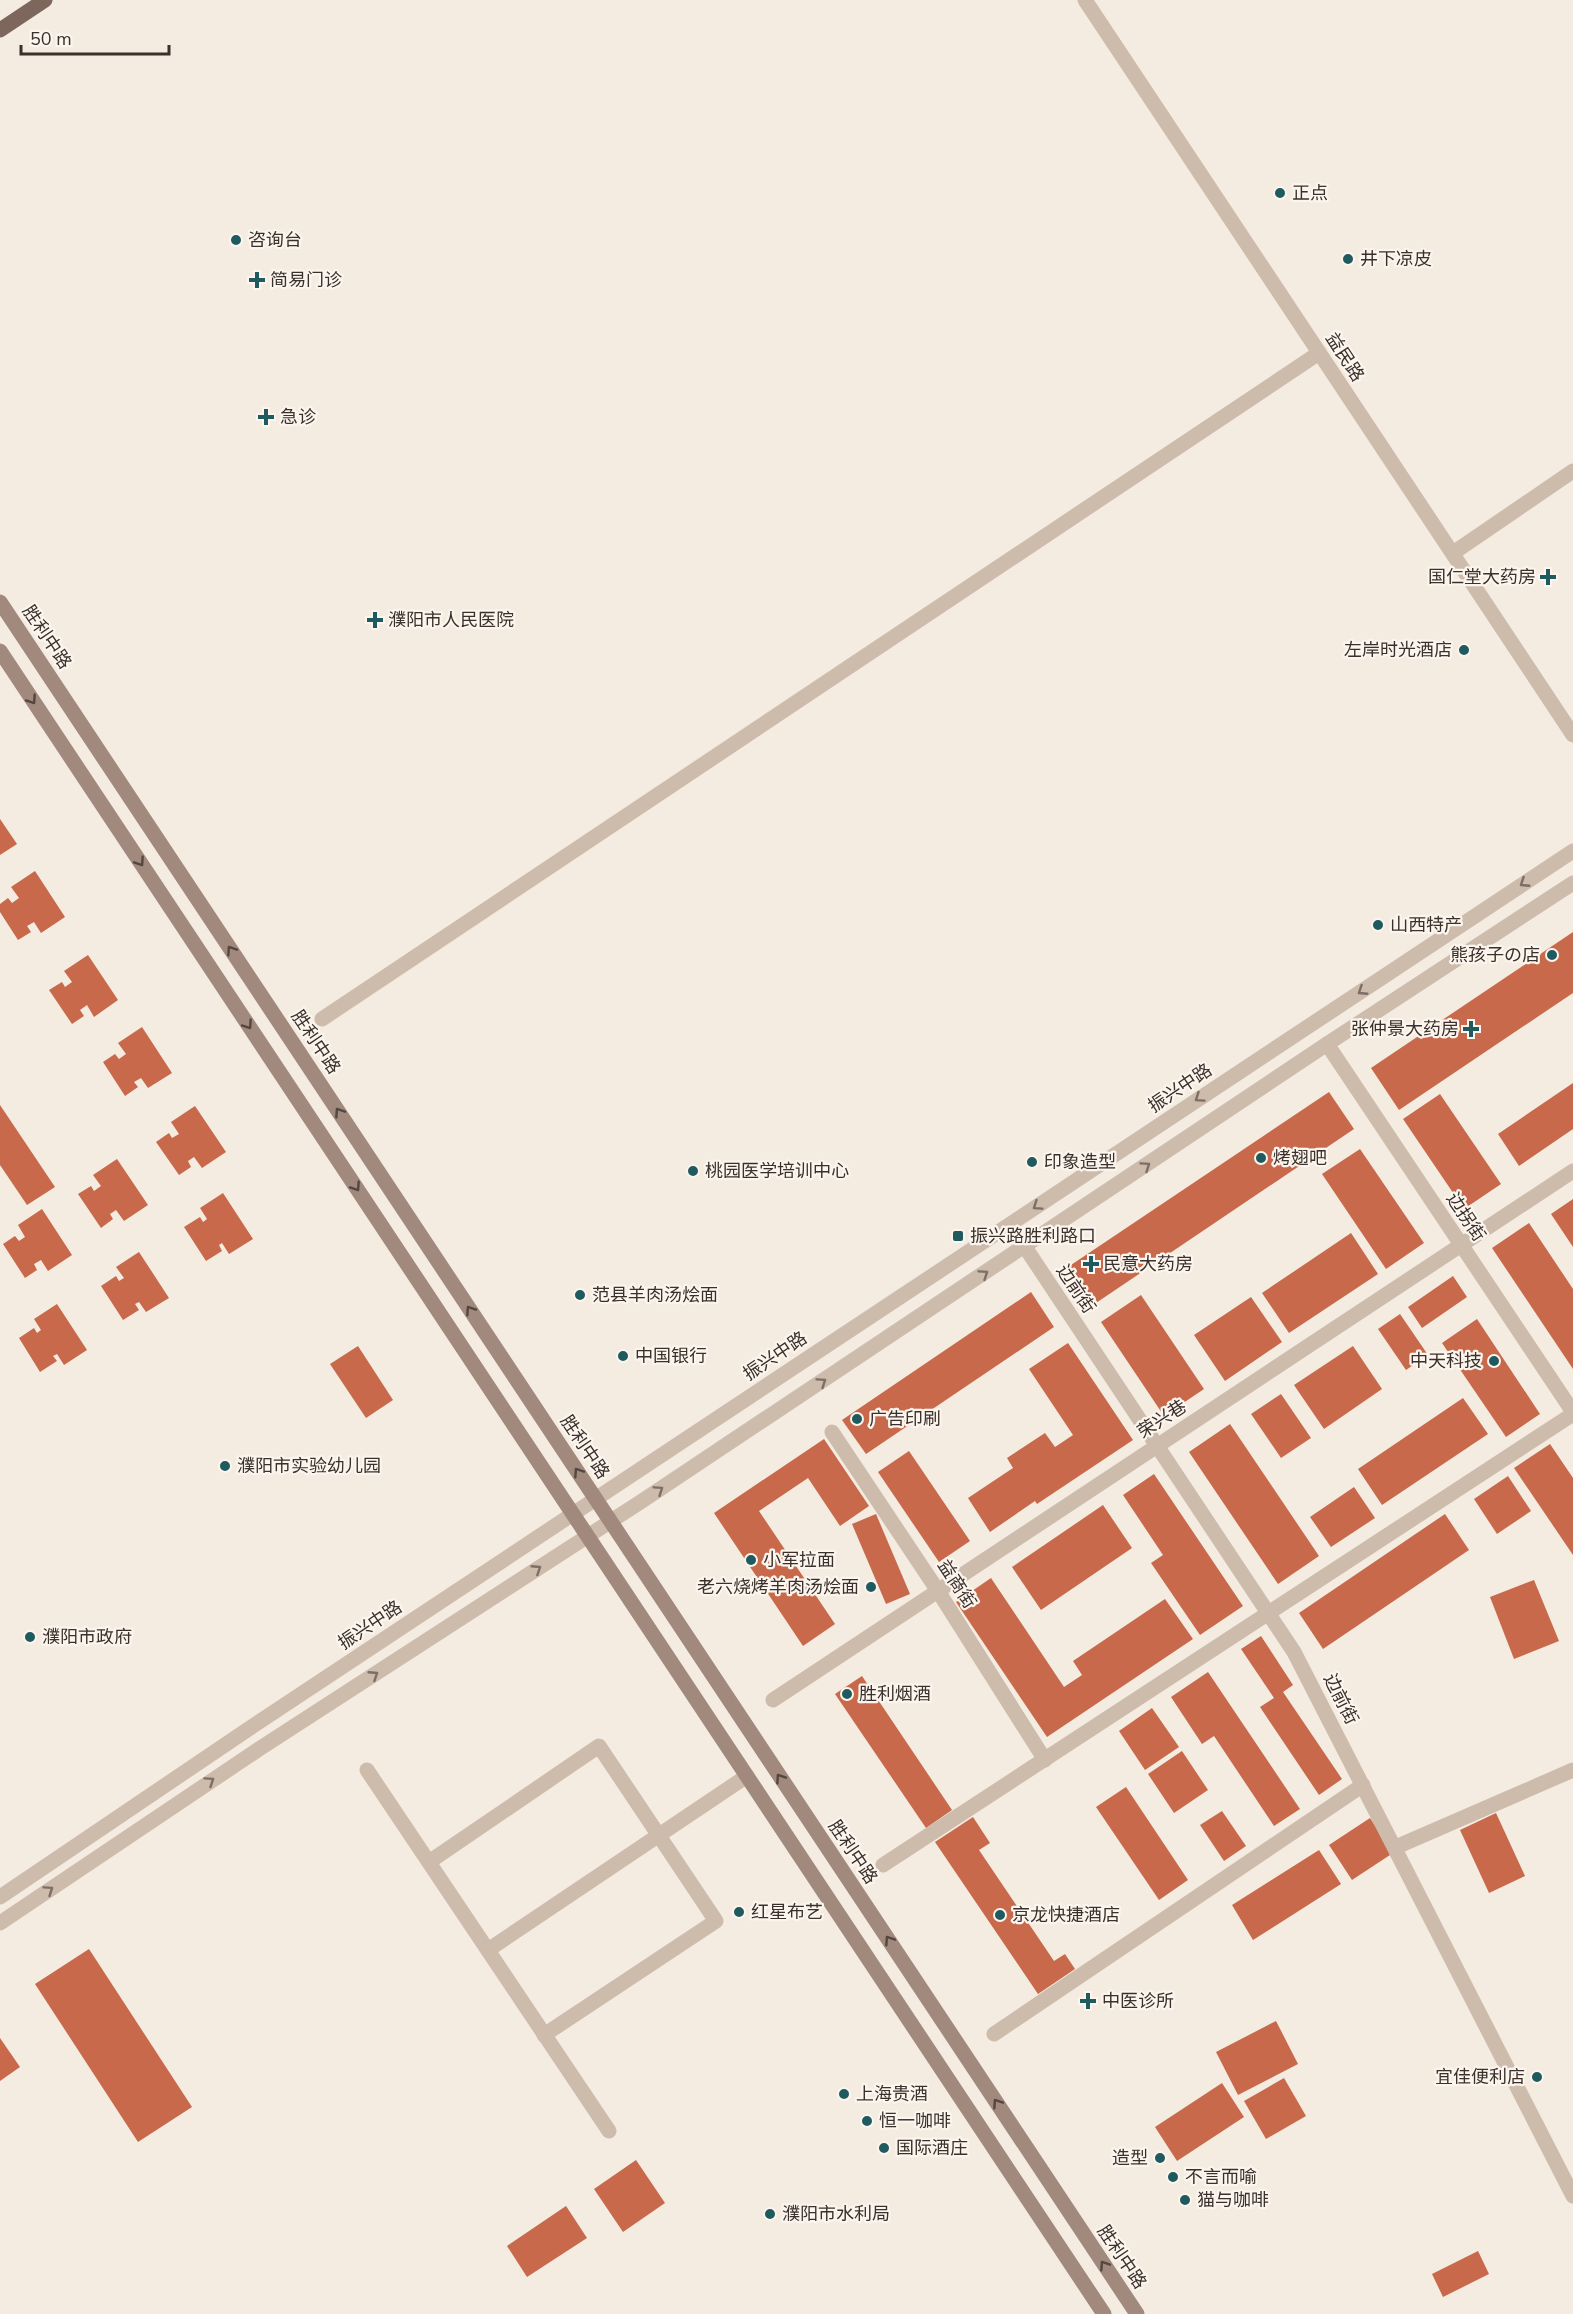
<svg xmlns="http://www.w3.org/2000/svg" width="1573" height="2314" font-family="'Nunito Sans','Noto Sans SC','Noto Sans JP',sans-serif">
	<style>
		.building { fill: #c8694b }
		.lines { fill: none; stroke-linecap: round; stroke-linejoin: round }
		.minor { stroke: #cdbbac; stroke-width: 15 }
		.tertiary { stroke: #cdbbac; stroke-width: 15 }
		.secondary { stroke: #a18a7d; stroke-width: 15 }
		.primary { stroke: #7d675c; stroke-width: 15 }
		.oneway { stroke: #544640 }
		.oneway2 { stroke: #7d6f65 }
		.poi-dot { fill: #1f5a5e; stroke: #fbf5ee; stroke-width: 2 }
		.labels { text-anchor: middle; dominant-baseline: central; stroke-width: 4.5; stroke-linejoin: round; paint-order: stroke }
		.poi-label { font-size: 18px; fill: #3b302b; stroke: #fbf5ee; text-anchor: start }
		.street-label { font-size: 18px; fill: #3b302b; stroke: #fbf5ee }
	</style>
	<rect width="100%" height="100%" fill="#f4ebe1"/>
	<g class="building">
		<polygon points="0,819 17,844 0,855"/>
		<polygon points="35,871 65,917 41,933 34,922 27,926 31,932 18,940 0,912 0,904 8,898 12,903 19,898 11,887"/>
		<polygon points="1573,932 1573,993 1399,1110 1371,1068"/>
		<polygon points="88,955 118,1000 94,1017 87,1005 80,1010 84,1016 72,1024 49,990 62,982 65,987 72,982 64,971"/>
		<polygon points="142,1027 172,1073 148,1088 141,1078 134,1082 138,1087 125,1096 103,1062 115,1054 119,1059 126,1054 118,1043"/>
		<polygon points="1573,1083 1573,1129 1519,1166 1498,1134"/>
		<polygon points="1329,1092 1354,1129 1093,1305 1068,1267"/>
		<polygon points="1440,1094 1501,1184 1464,1209 1403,1119"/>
		<polygon points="0,1105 55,1187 27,1205 0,1165"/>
		<polygon points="195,1106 226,1152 202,1168 194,1157 188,1161 191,1167 179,1175 156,1142 169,1133 172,1138 179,1134 171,1122"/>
		<polygon points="1360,1149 1424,1243 1386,1269 1322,1174"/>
		<polygon points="117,1159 148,1205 124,1221 116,1210 110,1214 113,1219 101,1228 78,1194 91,1186 94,1191 101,1186 93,1175"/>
		<polygon points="223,1193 253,1239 229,1254 222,1243 219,1245 222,1251 206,1261 184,1227 200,1217 203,1222 207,1219 200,1208"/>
		<polygon points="1573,1199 1573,1247 1551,1214"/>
		<polygon points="42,1209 72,1255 48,1271 41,1260 34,1264 37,1270 25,1278 3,1244 15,1236 19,1241 25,1237 18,1225"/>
		<polygon points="1529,1223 1573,1289 1573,1369 1492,1248"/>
		<polygon points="1351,1233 1378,1274 1289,1333 1262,1293"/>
		<polygon points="139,1252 169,1298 146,1312 139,1302 135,1304 139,1310 123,1320 101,1286 116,1276 119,1281 124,1278 116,1267"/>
		<polygon points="1453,1276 1467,1297 1422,1328 1408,1307"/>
		<polygon points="1031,1292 1054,1327 866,1454 842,1420"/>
		<polygon points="1141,1295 1204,1389 1164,1416 1101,1322"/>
		<polygon points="1251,1297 1282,1342 1225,1381 1194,1335"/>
		<polygon points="57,1304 87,1350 64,1365 57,1354 53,1356 57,1361 40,1372 19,1338 34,1328 37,1333 41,1330 34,1319"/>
		<polygon points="1400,1314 1428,1355 1406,1370 1378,1329"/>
		<polygon points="1477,1319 1540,1414 1506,1437 1442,1343"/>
		<polygon points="1068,1343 1133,1440 1037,1504 1035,1501 990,1532 968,1498 1013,1468 1007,1458 1045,1433 1055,1447 1073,1435 1029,1369"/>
		<polygon points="358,1346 393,1400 366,1418 330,1364"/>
		<polygon points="1353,1346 1382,1389 1324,1429 1294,1385"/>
		<polygon points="1281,1394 1311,1438 1281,1458 1251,1414"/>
		<polygon points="1463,1398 1488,1434 1382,1505 1358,1469"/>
		<polygon points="1230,1424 1319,1556 1278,1584 1189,1452"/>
		<polygon points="824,1439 869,1506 840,1526 808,1478 759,1511 835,1624 803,1646 714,1513"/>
		<polygon points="1550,1444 1573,1478 1573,1555 1514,1468"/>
		<polygon points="909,1451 970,1541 939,1562 878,1472"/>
		<polygon points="1154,1474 1243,1606 1200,1635 1151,1563 1163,1555 1123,1495"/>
		<polygon points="1508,1476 1531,1511 1497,1534 1474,1499"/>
		<polygon points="1354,1487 1375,1518 1331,1547 1310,1517"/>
		<polygon points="1103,1505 1132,1548 1041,1610 1012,1567"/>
		<polygon points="876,1514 910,1594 886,1604 852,1524"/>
		<polygon points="1445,1514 1469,1550 1323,1649 1299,1613"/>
		<polygon points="991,1578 1064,1687 1082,1675 1073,1661 1165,1599 1193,1639 1047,1737 956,1602"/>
		<polygon points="1534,1580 1559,1641 1514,1659 1490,1597"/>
		<polygon points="1261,1636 1293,1685 1283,1692 1342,1779 1319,1795 1260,1707 1274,1698 1241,1649"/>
		<polygon points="1208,1672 1300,1809 1274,1826 1214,1736 1202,1744 1171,1697"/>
		<polygon points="862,1676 952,1810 926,1828 835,1694"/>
		<polygon points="1152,1708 1179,1747 1145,1770 1119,1731"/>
		<polygon points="1182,1751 1208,1790 1174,1813 1148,1774"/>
		<polygon points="1126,1787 1188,1880 1159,1900 1096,1807"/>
		<polygon points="1222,1811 1246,1846 1224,1861 1200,1825"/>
		<polygon points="1496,1813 1525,1876 1489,1893 1460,1830"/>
		<polygon points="973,1817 990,1843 979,1850 1054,1961 1065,1954 1075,1969 1038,1994 935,1842"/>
		<polygon points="1370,1818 1393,1853 1352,1880 1329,1845"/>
		<polygon points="1319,1850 1341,1884 1253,1940 1232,1905"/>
		<polygon points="89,1949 192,2107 138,2142 35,1984"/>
		<polygon points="1276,2021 1298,2064 1238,2095 1216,2052"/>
		<polygon points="0,2038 20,2067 0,2081"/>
		<polygon points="1284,2078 1306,2116 1266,2139 1244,2101"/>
		<polygon points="1222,2083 1244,2117 1177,2161 1155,2127"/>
		<polygon points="636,2160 665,2203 623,2232 594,2189"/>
		<polygon points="566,2206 587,2238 527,2277 507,2246"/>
		<polygon points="1478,2251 1489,2274 1443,2297 1432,2274"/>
	</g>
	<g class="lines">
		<g class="minor">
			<polyline points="1453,553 1573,471"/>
			<polyline points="322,1019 1319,353"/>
			<polyline points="1327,1044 1573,1412"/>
			<polyline points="1025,1247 1294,1652 1573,2196"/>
			<polyline points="832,1432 938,1591 1045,1760"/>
			<polyline points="773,1700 1573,1171"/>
			<polyline points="367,1770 609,2131"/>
			<polyline points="1396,1847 1573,1770"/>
			<polyline points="429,1862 599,1746 716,1921 544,2035"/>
			<polyline points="883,1865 1573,1414"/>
			<polyline points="488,1950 747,1776"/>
			<polyline points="994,2034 1363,1785"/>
		</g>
		<g class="tertiary">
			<polyline points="1085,0 1573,735"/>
			<polyline points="0,1897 247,1730 1573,851"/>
			<polyline points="0,1923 259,1749 642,1501 1327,1044 1573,883"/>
		</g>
		<g class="secondary">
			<polyline points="0,602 1137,2314"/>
			<polyline points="0,651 1104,2314"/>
		</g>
		<polyline class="primary" points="0,30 45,0"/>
	</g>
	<defs><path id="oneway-chevron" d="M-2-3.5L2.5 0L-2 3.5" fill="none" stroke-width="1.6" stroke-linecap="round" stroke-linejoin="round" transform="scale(1.5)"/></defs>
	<g class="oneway">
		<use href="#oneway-chevron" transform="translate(32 700) rotate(56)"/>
		<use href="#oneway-chevron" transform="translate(140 862) rotate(56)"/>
		<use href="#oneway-chevron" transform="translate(231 950) rotate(-124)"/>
		<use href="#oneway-chevron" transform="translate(248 1025) rotate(56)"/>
		<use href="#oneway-chevron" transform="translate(339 1112) rotate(-124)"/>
		<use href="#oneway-chevron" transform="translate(356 1187) rotate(56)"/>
		<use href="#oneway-chevron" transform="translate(470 1310) rotate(-124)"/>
		<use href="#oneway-chevron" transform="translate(578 1472) rotate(-124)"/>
		<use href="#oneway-chevron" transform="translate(780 1778) rotate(-124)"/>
		<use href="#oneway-chevron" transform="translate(889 1940) rotate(-124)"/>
		<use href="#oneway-chevron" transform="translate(997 2103) rotate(-124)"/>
		<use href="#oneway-chevron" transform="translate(1104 2265) rotate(-124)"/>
	</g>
	<g class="oneway2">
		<use href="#oneway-chevron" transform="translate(1524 883) rotate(147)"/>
		<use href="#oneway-chevron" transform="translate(1362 991) rotate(147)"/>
		<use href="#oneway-chevron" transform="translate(1199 1098) rotate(146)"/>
		<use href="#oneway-chevron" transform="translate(1146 1166) rotate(-34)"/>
		<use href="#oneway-chevron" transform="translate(1037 1206) rotate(146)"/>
		<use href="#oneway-chevron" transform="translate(984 1274) rotate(-34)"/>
		<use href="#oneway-chevron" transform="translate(822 1382) rotate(-34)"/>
		<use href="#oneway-chevron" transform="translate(659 1490) rotate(-34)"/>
		<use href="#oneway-chevron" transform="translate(537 1569) rotate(-33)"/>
		<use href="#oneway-chevron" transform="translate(374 1675) rotate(-33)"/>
		<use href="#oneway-chevron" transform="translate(210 1781) rotate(-34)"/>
		<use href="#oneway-chevron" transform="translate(49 1890) rotate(-34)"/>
	</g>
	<g class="poi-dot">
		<circle cx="1280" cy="193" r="6"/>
		<circle cx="236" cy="240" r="6"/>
		<circle cx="1348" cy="259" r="6"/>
		<path d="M254 271h6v6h6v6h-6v6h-6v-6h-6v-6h6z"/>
		<path d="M263 408h6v6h6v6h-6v6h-6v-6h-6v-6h6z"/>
		<path d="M1545 568h6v6h6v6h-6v6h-6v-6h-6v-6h6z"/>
		<path d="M372 611h6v6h6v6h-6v6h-6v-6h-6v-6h6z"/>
		<circle cx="1464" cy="650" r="6"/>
		<circle cx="1378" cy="925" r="6"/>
		<circle cx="1552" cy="955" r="6"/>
		<path d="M1468 1020h6v6h6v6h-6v6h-6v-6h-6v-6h6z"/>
		<circle cx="1261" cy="1158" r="6"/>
		<circle cx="1032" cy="1162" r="6"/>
		<circle cx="693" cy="1171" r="6"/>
		<rect x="952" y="1230" width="12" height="12" rx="3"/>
		<path d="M1088 1255h6v6h6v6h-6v6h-6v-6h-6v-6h6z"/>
		<circle cx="580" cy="1295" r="6"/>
		<circle cx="623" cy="1356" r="6"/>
		<circle cx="1494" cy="1361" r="6"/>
		<circle cx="857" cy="1419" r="6"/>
		<circle cx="225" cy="1466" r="6"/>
		<circle cx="751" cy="1560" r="6"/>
		<circle cx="871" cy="1587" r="6"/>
		<circle cx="30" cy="1637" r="6"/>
		<circle cx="847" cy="1694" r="6"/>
		<circle cx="739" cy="1912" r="6"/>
		<circle cx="1000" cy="1915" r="6"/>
		<path d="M1085 1992h6v6h6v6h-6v6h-6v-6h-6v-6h6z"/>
		<circle cx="1537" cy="2077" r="6"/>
		<circle cx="844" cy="2094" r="6"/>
		<circle cx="867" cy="2121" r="6"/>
		<circle cx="884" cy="2148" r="6"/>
		<circle cx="1160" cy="2158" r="6"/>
		<circle cx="1173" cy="2177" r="6"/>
		<circle cx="1185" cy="2200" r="6"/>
		<circle cx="770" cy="2214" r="6"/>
	</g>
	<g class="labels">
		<g class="poi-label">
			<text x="1292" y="193">正点</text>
			<text x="248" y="240">咨询台</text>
			<text x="1360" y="259">井下凉皮</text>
			<text x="270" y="280">简易门诊</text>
			<text x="280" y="417">急诊</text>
			<text x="1536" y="577" text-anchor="end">国仁堂大药房</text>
			<text x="388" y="620">濮阳市人民医院</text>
			<text x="1452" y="650" text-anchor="end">左岸时光酒店</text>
			<text x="1390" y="925">山西特产</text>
			<text x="1540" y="955" text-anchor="end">熊孩子の店</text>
			<text x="1459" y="1029" text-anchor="end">张仲景大药房</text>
			<text x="1273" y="1158">烤翅吧</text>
			<text x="1044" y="1162">印象造型</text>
			<text x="705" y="1171">桃园医学培训中心</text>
			<text x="970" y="1236">振兴路胜利路口</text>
			<text x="1103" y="1264">民意大药房</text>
			<text x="592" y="1295">范县羊肉汤烩面</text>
			<text x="635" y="1356">中国银行</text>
			<text x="1482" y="1361" text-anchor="end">中天科技</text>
			<text x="869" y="1419">广告印刷</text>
			<text x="237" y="1466">濮阳市实验幼儿园</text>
			<text x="763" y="1560">小军拉面</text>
			<text x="859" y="1587" text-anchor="end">老六烧烤羊肉汤烩面</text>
			<text x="42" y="1637">濮阳市政府</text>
			<text x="859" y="1694">胜利烟酒</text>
			<text x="751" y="1912">红星布艺</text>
			<text x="1012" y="1915">京龙快捷酒店</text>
			<text x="1102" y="2001">中医诊所</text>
			<text x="1525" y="2077" text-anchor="end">宜佳便利店</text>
			<text x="856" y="2094">上海贵酒</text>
			<text x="879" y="2121">恒一咖啡</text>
			<text x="896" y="2148">国际酒庄</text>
			<text x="1148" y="2158" text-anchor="end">造型</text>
			<text x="1185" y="2177">不言而喻</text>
			<text x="1197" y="2200">猫与咖啡</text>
			<text x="782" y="2214">濮阳市水利局</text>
		</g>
		<g class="street-label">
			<text transform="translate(1345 357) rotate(57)">益民路</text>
			<text transform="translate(47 637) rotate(56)">胜利中路</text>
			<text transform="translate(316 1042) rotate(56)">胜利中路</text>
			<text transform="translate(1180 1088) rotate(-34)">振兴中路</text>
			<text transform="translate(1466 1217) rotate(56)">边拐街</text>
			<text transform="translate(1076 1289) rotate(56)">边前街</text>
			<text transform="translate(775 1356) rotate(-34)">振兴中路</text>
			<text transform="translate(1162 1419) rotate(-33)">荣兴巷</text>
			<text transform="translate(585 1447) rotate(56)">胜利中路</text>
			<text transform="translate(957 1584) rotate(57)">益商街</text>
			<text transform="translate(370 1625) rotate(-34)">振兴中路</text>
			<text transform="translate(1341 1699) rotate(63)">边前街</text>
			<text transform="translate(853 1852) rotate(56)">胜利中路</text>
			<text transform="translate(1122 2257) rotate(56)">胜利中路</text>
		</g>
	</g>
	<path d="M21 45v9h148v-9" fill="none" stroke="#3b302b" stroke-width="3"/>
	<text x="30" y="45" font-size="18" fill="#3b302b" stroke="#fbf5ee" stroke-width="4.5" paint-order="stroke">50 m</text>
</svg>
